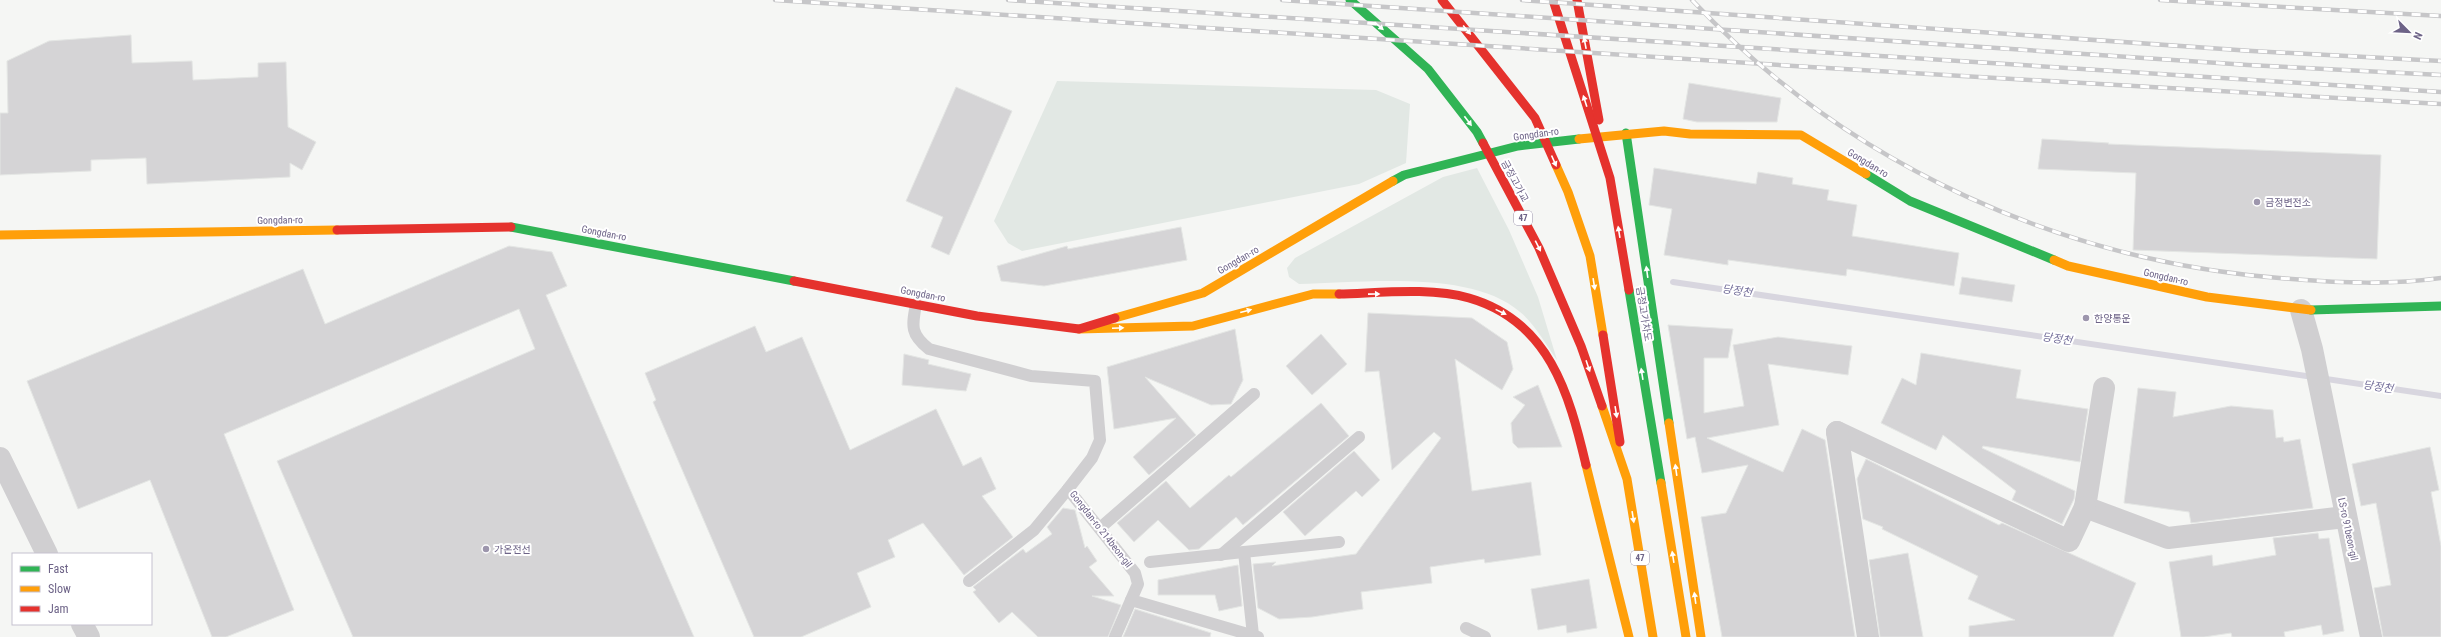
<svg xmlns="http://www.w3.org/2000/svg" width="2441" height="637" font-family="'Roboto Condensed','Noto Sans KR',sans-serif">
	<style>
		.green { fill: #e2e8e4 }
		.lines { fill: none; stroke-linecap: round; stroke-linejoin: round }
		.stream { stroke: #d8d6df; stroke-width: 6 }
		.building { fill: #d5d4d6; stroke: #e4e6e4 }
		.lane { stroke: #d0cfd1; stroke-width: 12 }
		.street { stroke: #d0cfd1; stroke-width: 22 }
		.fast { stroke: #30b455; stroke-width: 9 }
		.slow { stroke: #ff9f0a; stroke-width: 9 }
		.jam { stroke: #e5322d; stroke-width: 9 }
		.rail-casing { stroke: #c6c6c8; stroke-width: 4.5 }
		.rail { stroke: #fff; stroke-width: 3; stroke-dasharray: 9; stroke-linecap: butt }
		.oneway { fill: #fff }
		.poi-dot { fill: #9d96ad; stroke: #fff; stroke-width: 1.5 }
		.labels { text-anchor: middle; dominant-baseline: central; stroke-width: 4; stroke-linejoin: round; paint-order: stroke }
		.shield { fill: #fff; stroke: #9992ab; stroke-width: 1 }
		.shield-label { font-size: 9px; font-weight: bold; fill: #6d6387 }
		.street-label { font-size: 10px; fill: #6d6387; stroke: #fff }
		.poi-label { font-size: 10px; fill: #6d6387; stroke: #fff; text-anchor: start }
		.water-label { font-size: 11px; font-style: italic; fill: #726d99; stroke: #fff }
	</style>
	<rect width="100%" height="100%" fill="#f5f6f4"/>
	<g class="green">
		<polygon points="1057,81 1376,90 1410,104 1406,163 1359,184 1022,251 1008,243 994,221"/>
		<path d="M1477 168 1509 230 1538 297 1557 360C1546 345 1535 324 1520 312 1471 269 1361 283 1299 284L1289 277 1287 268 1295 258 1443 177Z"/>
	</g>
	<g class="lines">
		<polyline class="stream" points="1673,282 2441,396"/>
	</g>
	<g class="building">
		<polygon points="131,35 132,63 192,61 193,80 258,77 258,63 286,62 288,127 316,142 302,170 290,163 290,177 147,184 146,158 91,160 91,171 0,175 0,113 8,113 7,61 49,41"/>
		<polygon points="1689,83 1781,98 1777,122 1697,122 1683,119"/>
		<polygon points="956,87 1012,111 949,255 931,247 943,217 906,201"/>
		<polygon points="2042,139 2109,143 2108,144 2381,155 2377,259 2133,250 2136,173 2038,169"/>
		<polygon points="1654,168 1756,184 1758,172 1793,178 1792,184 1829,190 1827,200 1857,205 1852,236 1959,253 1954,286 1847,269 1846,276 1728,260 1728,265 1664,255 1672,209 1649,205"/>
		<polygon points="1181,227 1187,260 1044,286 1001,281 997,266 1067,246 1068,249"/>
		<polygon points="509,246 552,252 567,286 546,295 694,637 353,637 277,461 535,349 519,309 224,434 294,610 226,637 212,637 150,480 78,509 27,381 303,269 325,324"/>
		<polygon points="1962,277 2015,285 2012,302 1959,294"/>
		<polygon points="1368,313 1472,318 1507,342 1513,369 1502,390 1455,359 1472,491 1531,482 1541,555 1485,563 1484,559 1430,567 1432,583 1361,592 1363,609 1312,617 1279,619 1258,608 1253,564 1276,562 1272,566 1356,554 1441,438 1434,432 1392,470 1379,371 1365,372"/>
		<polygon points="1668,325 1733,329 1728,358 1704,358 1704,413 1744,406 1733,345 1778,337 1852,346 1848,375 1768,364 1779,425 1707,438 1783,472 1802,429 1825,440 1855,637 1722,637 1701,517 1726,513 1748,465 1702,473 1695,437 1687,439"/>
		<polygon points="755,326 766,352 802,337 850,450 936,409 963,466 981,457 996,489 982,496 1013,537 964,575 923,523 888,540 895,557 857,573 871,607 801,637 754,637 653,402 656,400 645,373"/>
		<polygon points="1235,329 1243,380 1231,404 1211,405 1145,377 1196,435 1149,475 1133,457 1176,418 1114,429 1107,367"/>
		<polygon points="1321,334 1347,364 1312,395 1286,366"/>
		<polygon points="1921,353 2021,370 2016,398 2088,409 2080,462 1983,446 1982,448 2075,491 2074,499 2062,524 2012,500 2016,491 1943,435 1936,450 1881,423 1902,378 1916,385"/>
		<polygon points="904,354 929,360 928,364 971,374 966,391 902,385"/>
		<polygon points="1538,385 1562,447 1518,448 1513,443 1511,423 1525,405 1513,397"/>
		<polygon points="2138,388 2176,392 2173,417 2231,406 2273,410 2276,438 2283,437 2284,442 2300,439 2313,508 2191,523 2189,512 2124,503"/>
		<polygon points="1321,403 1349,436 1243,525 1236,517 1199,549 1189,550 1158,520 1134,542 1117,523 1166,481 1190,508 1229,475 1231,477"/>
		<polygon points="2430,447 2439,490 2431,492 2441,546 2441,637 2383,637 2374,588 2391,585 2376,503 2361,506 2352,464"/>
		<polygon points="1354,451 1380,480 1362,497 1356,491 1305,536 1283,512"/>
		<polygon points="1866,459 1999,525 2002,523 2136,583 2113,637 1969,637 1969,626 2015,620 1968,599 1978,576 1882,529 1883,527 1863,519 1857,479"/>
		<polygon points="1063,508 1075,510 1085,548 1087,546 1097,561 1089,567 1114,596 1092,596 1121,605 1108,637 1038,637 1012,612 999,623 973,592 976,590 973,587 1023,549 1026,553 1052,534 1047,527"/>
		<polygon points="2318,533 2319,539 2329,538 2344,631 2323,635 2321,625 2284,632 2285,637 2232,637 2231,633 2204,637 2181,637 2169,562 2212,555 2213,566 2276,555 2273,538"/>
		<polygon points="1908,553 1923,637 1880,637 1869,560"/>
		<polygon points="1238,565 1242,606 1219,611 1215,595 1158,595 1158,580"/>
		<polygon points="1589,579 1597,628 1567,633 1566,625 1538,630 1531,589"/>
		<polygon points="1135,609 1211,633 1210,637 1123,637"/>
	</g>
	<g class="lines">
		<g class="lane">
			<path d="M916 304C912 326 910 334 929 349L1031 376 1095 381 1100 440 1092 458 1068 489 1135 573 1138 584 1115 637"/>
			<polyline points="1100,528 1254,394"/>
			<polyline points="1244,552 1253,635"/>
			<polyline points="1221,555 1359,437"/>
			<polyline points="1150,562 1339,542"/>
			<polyline points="969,581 1034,530 1068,489"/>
			<polyline points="1131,600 1258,637"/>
			<polyline points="1466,628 1485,637"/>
		</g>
		<g class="street">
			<polyline points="2301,310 2312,349 2371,637"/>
			<polyline points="2104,388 2085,507 2168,538 2345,517"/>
			<polyline points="1837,432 2069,541 2085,507"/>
			<polyline points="1837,432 1868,637"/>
			<polyline points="0,458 47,554"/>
			<polyline points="82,624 89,637"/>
		</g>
		<g class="fast">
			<polyline points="1350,0 1428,69 1477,132 1483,143"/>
			<polyline points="1626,133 1669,423"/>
			<polyline points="1866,174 1910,201 2054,260"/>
			<polyline points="1393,181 1404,175 1518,146 1579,139"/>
			<polyline points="511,227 794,281"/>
			<polyline points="1629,290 1661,483"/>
			<polyline points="2311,310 2441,306"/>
		</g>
		<g class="slow">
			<polyline points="1579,139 1664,131 1690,134 1801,135 1866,174"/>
			<polyline points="1556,165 1568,192 1590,256 1603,335"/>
			<polyline points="0,235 337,230"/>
			<polyline points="2054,260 2068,266 2207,297 2311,310"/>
			<polyline points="1115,318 1203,293 1393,181"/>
			<polyline points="1079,329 1193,326 1313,294 1339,294"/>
			<polyline points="1602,406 1627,479 1653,637"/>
			<polyline points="1669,423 1701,637"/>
			<polyline points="1586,465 1629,637"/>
			<polyline points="1661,483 1686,637"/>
		</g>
		<g class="jam">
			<polyline points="1442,0 1535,118 1556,165"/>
			<polyline points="1553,0 1610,178 1629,290"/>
			<polyline points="1577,0 1599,120"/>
			<polyline points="1483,143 1539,248 1581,346 1602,406"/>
			<polyline points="337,230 511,227"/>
			<polyline points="794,281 977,316 1079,329 1115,318"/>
			<path d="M1339 294C1379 293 1431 287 1469 298 1549 321 1569 393 1586 465"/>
			<polyline points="1603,335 1620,442"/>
		</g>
		<defs>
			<g id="rail">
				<polyline points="775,0 1810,67 2441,104"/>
				<polyline points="1008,0 2441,92"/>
				<polyline points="1282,0 2248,65 2441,75"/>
				<polyline points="1522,0 2252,51 2441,61"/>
				<path d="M1692 0C1848 166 2066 264 2292 279 2342 283 2391 285 2441 278"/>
				<polyline points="2160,0 2441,16"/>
			</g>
		</defs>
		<use href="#rail" class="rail-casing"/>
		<use href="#rail" class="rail"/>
	</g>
	<defs><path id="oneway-solid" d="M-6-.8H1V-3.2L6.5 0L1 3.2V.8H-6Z"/></defs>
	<g class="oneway">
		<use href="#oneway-solid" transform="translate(1379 26) rotate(41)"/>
		<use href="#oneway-solid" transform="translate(1467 30) rotate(50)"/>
		<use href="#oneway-solid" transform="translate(1585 43) rotate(-101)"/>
		<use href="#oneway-solid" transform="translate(1585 101) rotate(-108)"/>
		<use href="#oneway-solid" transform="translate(1468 121) rotate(53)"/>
		<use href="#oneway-solid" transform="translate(1554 161) rotate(66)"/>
		<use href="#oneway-solid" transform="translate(1619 232) rotate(-99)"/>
		<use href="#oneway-solid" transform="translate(1538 246) rotate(63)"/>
		<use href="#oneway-solid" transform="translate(1647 272) rotate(-98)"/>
		<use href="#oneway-solid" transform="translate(1594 284) rotate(81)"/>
		<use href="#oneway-solid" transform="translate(1374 294) rotate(-1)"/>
		<use href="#oneway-solid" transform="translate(1246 311) rotate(-15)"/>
		<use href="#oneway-solid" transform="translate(1501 312) rotate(26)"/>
		<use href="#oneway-solid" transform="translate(1118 328) rotate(-2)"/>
		<use href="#oneway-solid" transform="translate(1588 366) rotate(71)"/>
		<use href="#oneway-solid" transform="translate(1642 374) rotate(-99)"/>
		<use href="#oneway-solid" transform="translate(1616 412) rotate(81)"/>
		<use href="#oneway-solid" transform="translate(1676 470) rotate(-98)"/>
		<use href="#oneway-solid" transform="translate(1633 517) rotate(81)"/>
		<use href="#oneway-solid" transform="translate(1673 557) rotate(-99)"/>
		<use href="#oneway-solid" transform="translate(1695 598) rotate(-98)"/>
	</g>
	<g class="poi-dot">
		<circle cx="2257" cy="202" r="4"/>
		<circle cx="2086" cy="318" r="4"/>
		<circle cx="486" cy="549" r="4"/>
	</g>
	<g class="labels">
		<g class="shield">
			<rect x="1514" y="211" width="18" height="14" rx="3"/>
			<rect x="1631" y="551" width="18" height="14" rx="3"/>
		</g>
		<g class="shield-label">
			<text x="1523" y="218">47</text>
			<text x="1640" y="558">47</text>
		</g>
		<g class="street-label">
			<text transform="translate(1536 134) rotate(-8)">Gongdan-ro</text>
			<text transform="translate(1868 163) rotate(31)">Gongdan-ro</text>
			<text transform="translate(1515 181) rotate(62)">금정고가교</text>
			<text transform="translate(280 220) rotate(-1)">Gongdan-ro</text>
			<text transform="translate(604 233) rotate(11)">Gongdan-ro</text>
			<text transform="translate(1238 260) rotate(-30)">Gongdan-ro</text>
			<text transform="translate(2166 277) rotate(13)">Gongdan-ro</text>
			<text transform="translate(923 294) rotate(11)">Gongdan-ro</text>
			<text transform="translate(1644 314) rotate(81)">금정고가차도</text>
			<text transform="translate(1101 529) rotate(52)">Gongdan-ro 214beon-gil</text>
			<text transform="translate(2348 529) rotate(78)">LS-ro 91beon-gil</text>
		</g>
		<g class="poi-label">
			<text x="2265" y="202">금정변전소</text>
			<text x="2094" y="318">한양통운</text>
			<text x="494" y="549">가온전선</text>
		</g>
		<g class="water-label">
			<text transform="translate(1737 291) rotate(8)">당정천</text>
			<text transform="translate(2057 339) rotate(8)">당정천</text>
			<text transform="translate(2378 387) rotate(8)">당정천</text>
		</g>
	</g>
	<rect x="12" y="553" width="140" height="72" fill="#ffffff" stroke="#c5c1cf"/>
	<rect x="20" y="566" width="20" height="6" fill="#30b455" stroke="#c5c1cf"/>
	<text x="48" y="573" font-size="12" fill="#6d6387">Fast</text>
	<rect x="20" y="586" width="20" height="6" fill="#ff9f0a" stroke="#c5c1cf"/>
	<text x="48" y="593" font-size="12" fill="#6d6387">Slow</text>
	<rect x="20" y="606" width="20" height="6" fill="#e5322d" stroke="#c5c1cf"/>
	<text x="48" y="613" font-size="12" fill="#6d6387">Jam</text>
	<g transform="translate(2409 32) rotate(114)" stroke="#ffffff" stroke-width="3" paint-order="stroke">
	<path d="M0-3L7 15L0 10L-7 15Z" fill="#6d6387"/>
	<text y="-6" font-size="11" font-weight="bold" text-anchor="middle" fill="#6d6387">N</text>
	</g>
</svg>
